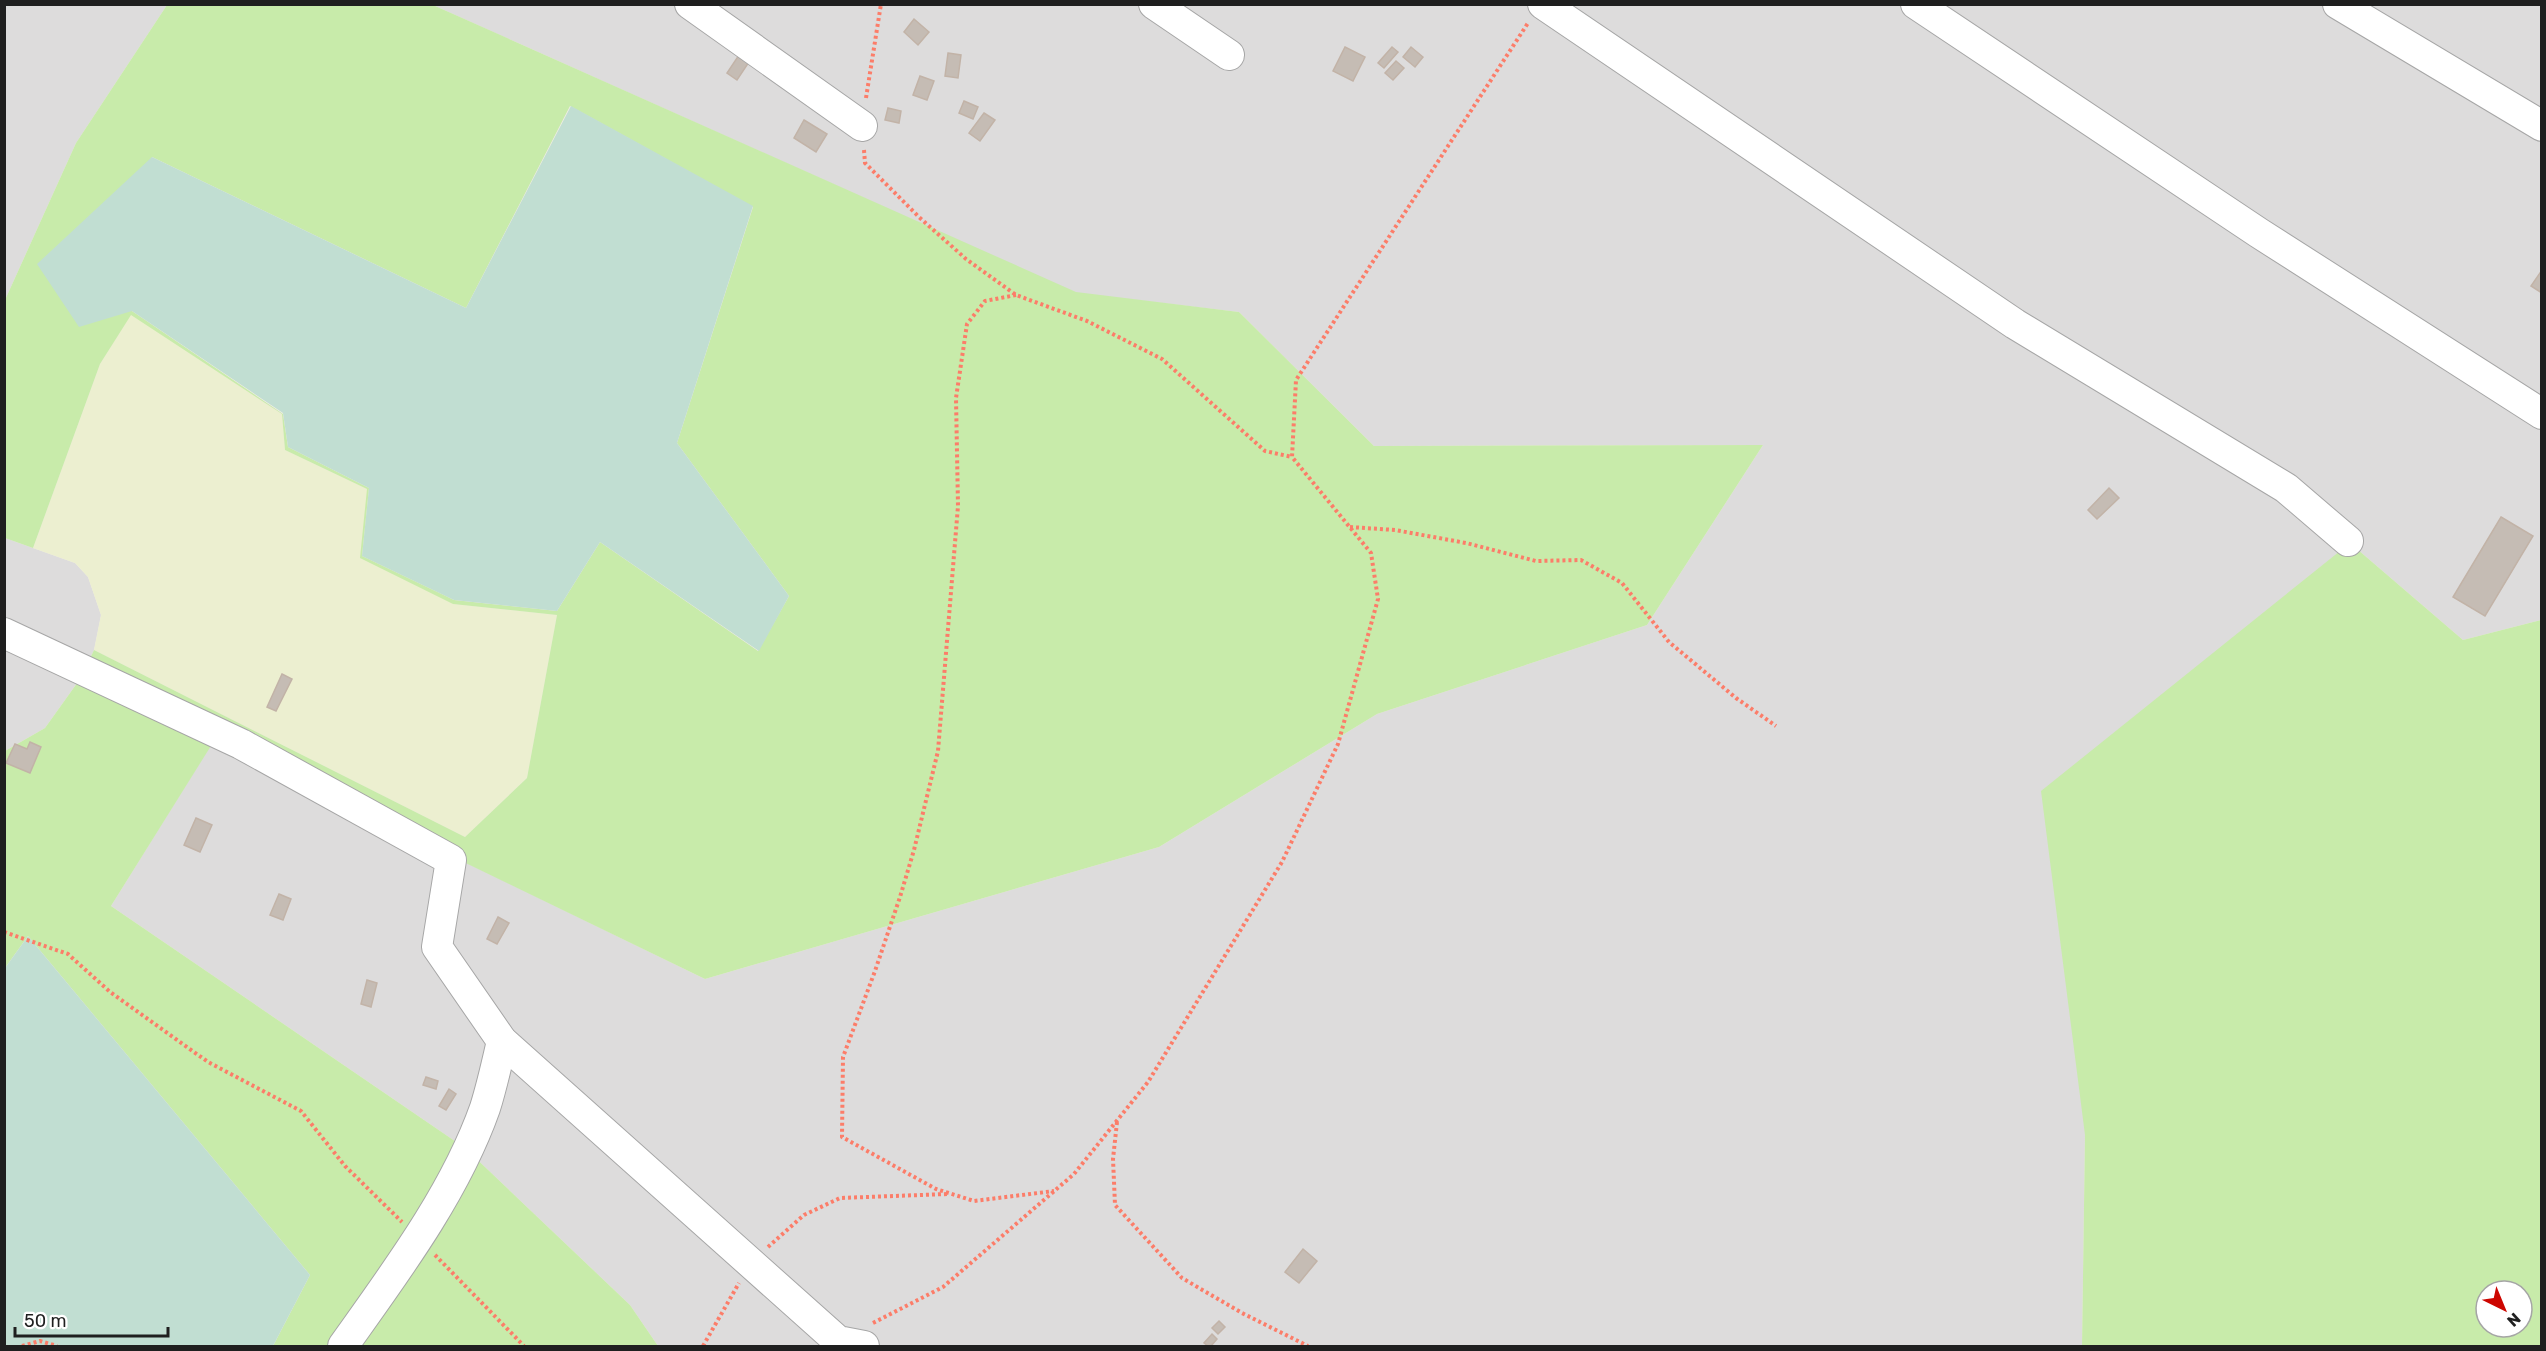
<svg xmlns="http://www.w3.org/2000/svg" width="2546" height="1351" font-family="Rubik,sans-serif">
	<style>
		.residential { fill: #dddcdc }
		.farmland { fill: #ecefd0 }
		.grass { fill: #c8ebaa; fill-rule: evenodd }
		.wetland { fill: #c1ded2 }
		.building { fill: #c5bcb4; stroke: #c2b3a7; stroke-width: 1.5 }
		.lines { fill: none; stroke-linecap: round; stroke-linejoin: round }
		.minor-casing { stroke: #a6a6a6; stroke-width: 32 }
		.path { stroke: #fc7d69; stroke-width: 4; stroke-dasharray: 3 3; stroke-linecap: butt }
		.minor { stroke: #fff; stroke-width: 30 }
	</style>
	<rect width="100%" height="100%" fill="#f0ece5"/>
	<g class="residential">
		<polygon points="5,5 167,5 76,143 5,300"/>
		<polygon points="433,5 2541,5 2541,620 2463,640 2350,543 2085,1135 2082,1346 658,1346 630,1305 465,1148 111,906 214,740 705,979 1159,847 1377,714 1647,625 1763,445 1374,446 1239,312 1076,293"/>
		<polygon points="5,538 75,563 88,577 101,615 94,650 80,679 45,728 5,751"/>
	</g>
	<polygon class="farmland" points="131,314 282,414 285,450 367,489 453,604 557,615 527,778 465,837 94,650 101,615 88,577 75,563 33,548 100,364"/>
	<g class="grass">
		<path d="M167 5H433L1076 292 1239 312 1374 446 1763 445 1647 625 1377 714 1159 847 705 979 214 741 111 906 465 1148 630 1305 658 1346H273L310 1275 28 936 5 968V751L45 728 80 679 94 650 465 837 527 778 557 615 453 604 360 558 367 489 285 450 282 414 131 315 100 364 33 548 5 538V300L76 143ZM570 106 753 207 677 443 789 596 758 651 600 542 557 611 454 600 362 556 369 488 288 447 283 414 132 311 152 157 466 308Z"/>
		<path d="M2350 543 2463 640 2541 620V1346H2082L2085 1135 2041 791ZM2486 1291H2522V1327H2486Z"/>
	</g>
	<g class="wetland">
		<polygon points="571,106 753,206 677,443 789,596 759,651 600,542 557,611 454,600 362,556 369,488 288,447 283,413 132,311 79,327 37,264 152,157 466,308"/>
		<polygon points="28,936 310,1275 273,1346 5,1346 5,968"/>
	</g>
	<g class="building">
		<polygon points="914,19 929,32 918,45 904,32"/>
		<polygon points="1345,47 1365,57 1353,81 1333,71"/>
		<polygon points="1392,47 1398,52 1384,68 1378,63"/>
		<polygon points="1411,47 1423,57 1415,67 1403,57"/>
		<polygon points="741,52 751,59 737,80 727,73"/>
		<polygon points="948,53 961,55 958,78 945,76"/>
		<polygon points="1396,61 1404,68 1393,80 1385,73"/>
		<polygon points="920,76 934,81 927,100 913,95"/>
		<polygon points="964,101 978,107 973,119 959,113"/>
		<polygon points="888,108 901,111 899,123 885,120"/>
		<polygon points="984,113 995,120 980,141 969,133"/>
		<polygon points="804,120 827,134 816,152 794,138"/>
		<polygon points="2542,270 2542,293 2531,286"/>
		<polygon points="2109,488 2119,498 2097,519 2088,510"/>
		<polygon points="2501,517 2533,536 2485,616 2453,597"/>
		<polygon points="282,674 292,679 276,711 267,707"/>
		<polygon points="30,742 41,747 30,773 6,763 15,744 27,749"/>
		<polygon points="196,818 212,825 200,852 184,845"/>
		<polygon points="279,894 291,899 283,920 270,915"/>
		<polygon points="498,917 509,923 497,944 487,939"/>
		<polygon points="367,980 377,983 371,1007 361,1004"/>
		<polygon points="426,1077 438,1081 436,1089 423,1085"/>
		<polygon points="449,1089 456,1094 446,1110 439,1106"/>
		<polygon points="1303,1249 1317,1261 1299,1283 1285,1272"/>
		<polygon points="1219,1321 1225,1327 1218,1334 1212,1328"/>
		<polygon points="1212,1334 1217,1339 1211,1346 1208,1346 1204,1343"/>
	</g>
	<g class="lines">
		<defs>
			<g id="minor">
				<polyline points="690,4 862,126"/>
				<polyline points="1154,4 1229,55"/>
				<polyline points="1543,4 2015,324 2286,488 2348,541"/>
				<polyline points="1916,4 2259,233 2542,414"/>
				<polyline points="2338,4 2542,126"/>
				<polyline points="4,633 241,744 451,860 437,947 502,1041 838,1341 864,1346"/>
				<path d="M343 1346C395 1273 455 1193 485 1108 492 1086 497 1063 502 1041"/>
			</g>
		</defs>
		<use href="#minor" class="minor-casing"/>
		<g class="path">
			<polyline points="866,98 881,4"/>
			<polyline points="864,150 865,163 919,217 966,259 1016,295 1087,321 1162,359 1265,451 1292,457"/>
			<polyline points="1016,295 985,301 967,324 956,398 958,506 938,751 914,850 900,897 875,971 843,1057 842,1137 936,1189 974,1201 1054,1191"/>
			<polyline points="1350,527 1395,530 1466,543 1536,561 1581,560 1622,583 1669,642 1736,698 1776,726"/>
			<polyline points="4,932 68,954 110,992 208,1062 301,1111 345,1166 402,1222"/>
			<polyline points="1117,1122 1113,1159 1115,1205 1182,1278 1242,1313 1308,1346"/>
			<polyline points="768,1247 804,1215 840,1198 948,1194"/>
			<polyline points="435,1255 524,1346"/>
			<polyline points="873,1323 943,1287 1074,1174 1148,1082 1282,862 1338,744 1378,599 1371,553 1292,457 1296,380 1528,23"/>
			<polyline points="22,1346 40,1341 57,1346"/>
			<polyline points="703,1346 739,1283"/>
		</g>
		<use href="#minor" class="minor"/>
	</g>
	<rect width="2546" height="1351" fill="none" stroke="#1f1f1f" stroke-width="12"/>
	<g transform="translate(2504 1309) rotate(137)"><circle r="28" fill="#ffffff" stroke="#a5a5a5" stroke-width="1.5"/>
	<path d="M0-4.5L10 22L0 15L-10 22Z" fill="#cd0600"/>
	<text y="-9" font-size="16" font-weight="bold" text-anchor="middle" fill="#1f1f1f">N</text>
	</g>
	<path d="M15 1327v9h153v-9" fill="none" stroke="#1f1f1f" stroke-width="3"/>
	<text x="24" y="1327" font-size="18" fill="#1f1f1f" stroke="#ffffff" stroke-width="4.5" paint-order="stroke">50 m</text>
</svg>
